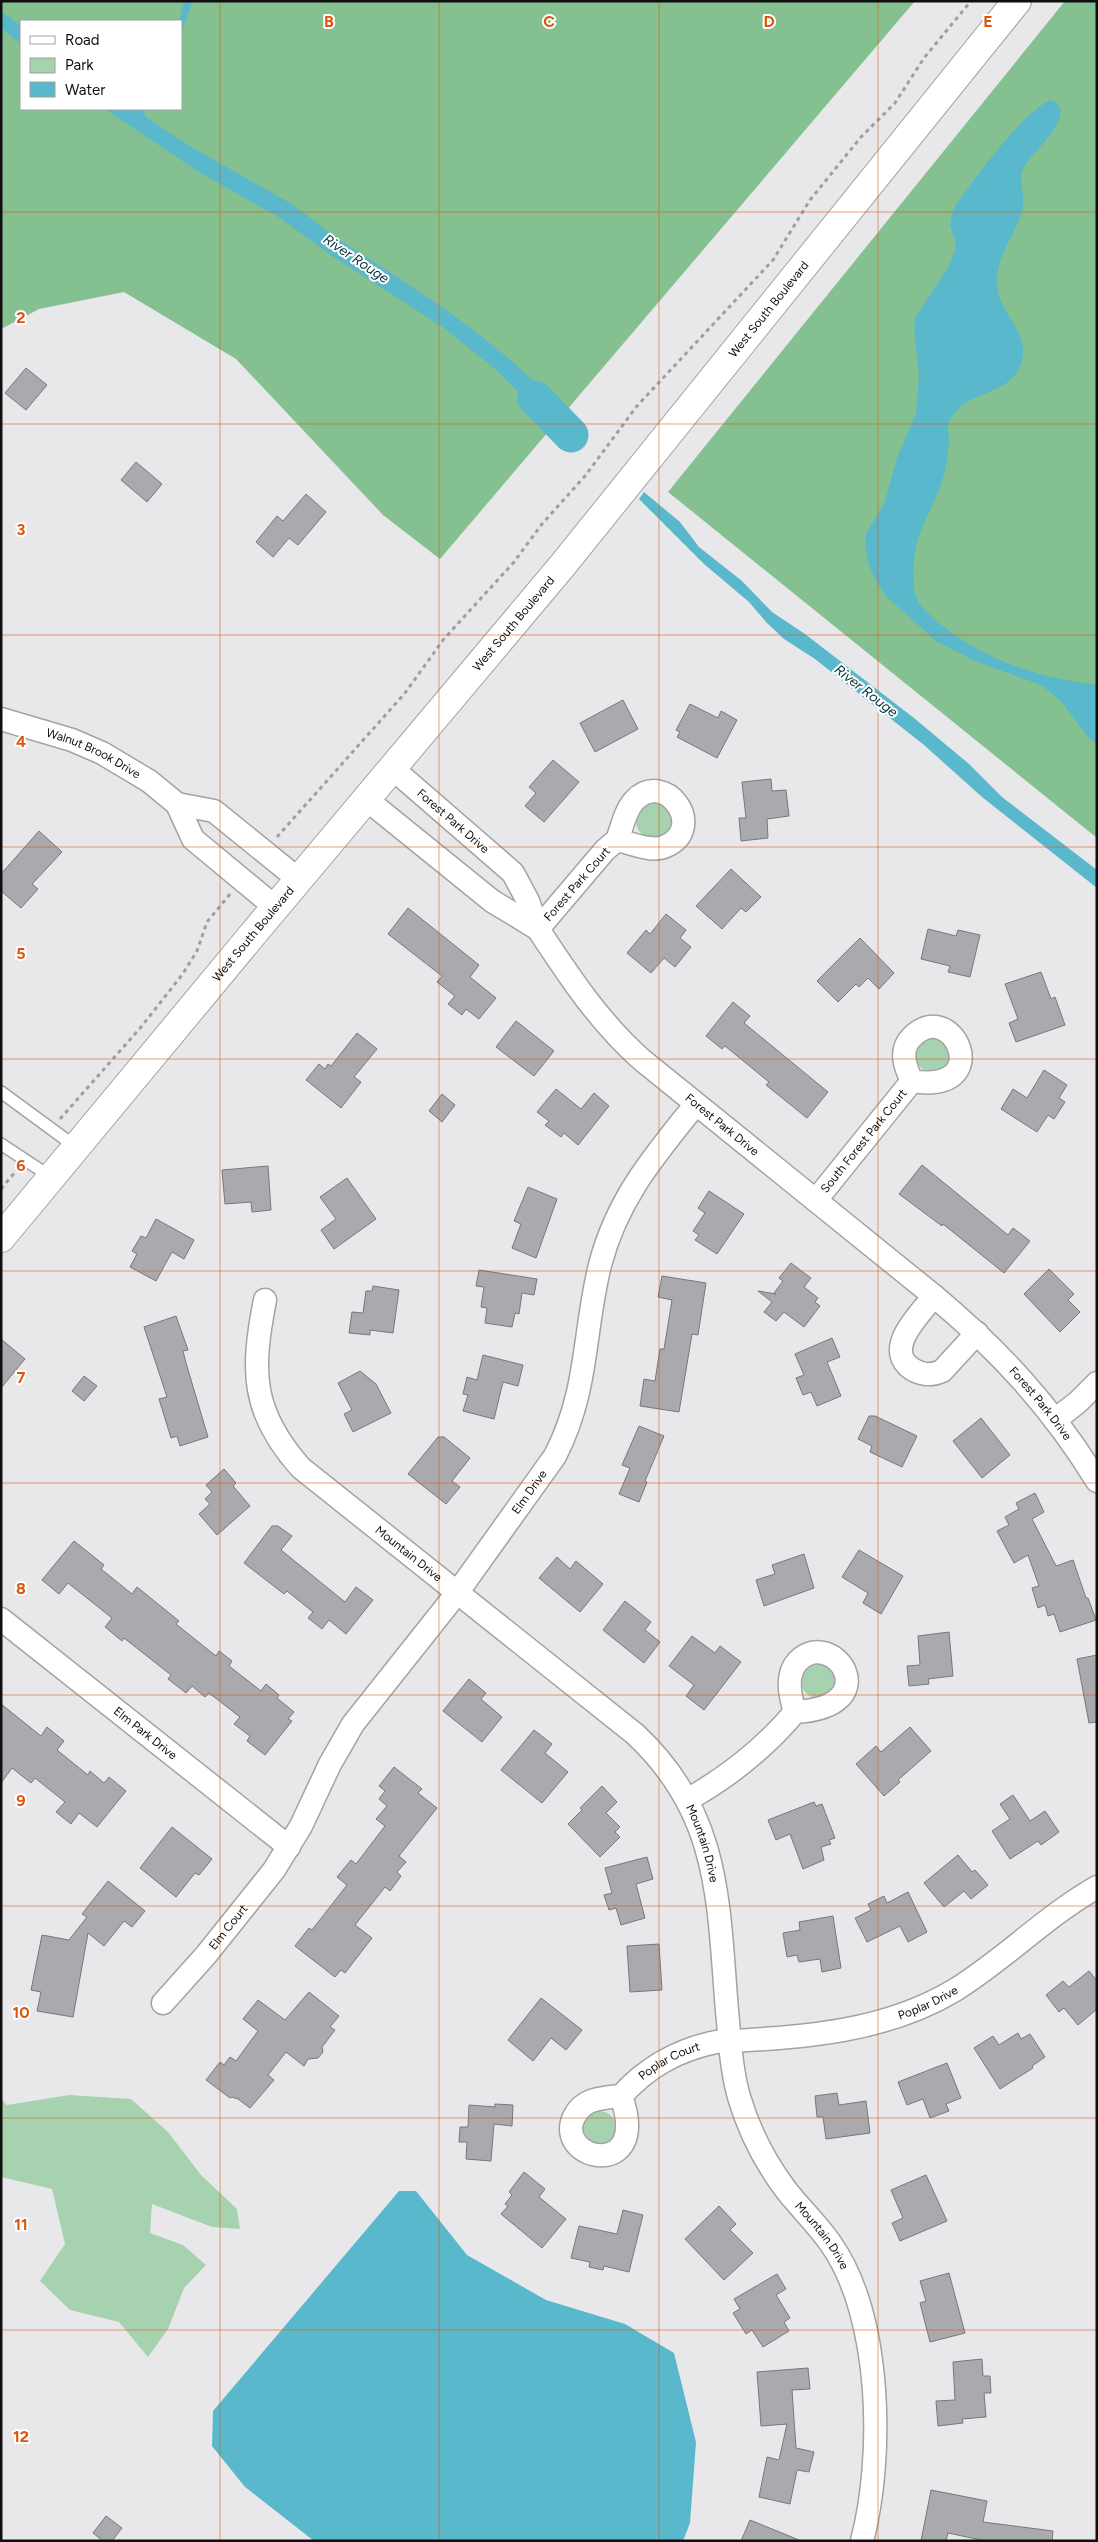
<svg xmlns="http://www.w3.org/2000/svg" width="1098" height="2542" font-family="Figtree,sans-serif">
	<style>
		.green { fill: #a7d2af }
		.forest { fill: #84c090; fill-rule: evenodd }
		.water { fill: #5ab8cc }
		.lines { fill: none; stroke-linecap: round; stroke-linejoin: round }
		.river { stroke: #5ab8cc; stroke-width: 35 }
		.building { fill: #a9aaad; stroke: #78787b }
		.lane-casing { stroke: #a2a3a6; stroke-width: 14 }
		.street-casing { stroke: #a2a3a6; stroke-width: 25 }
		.secondary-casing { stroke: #a2a3a6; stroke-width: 30 }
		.path { stroke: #9f9fa1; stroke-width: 3; stroke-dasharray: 4 4; stroke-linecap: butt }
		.lane { stroke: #fff; stroke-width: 11 }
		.street { stroke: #fff; stroke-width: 22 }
		.secondary { stroke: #fff; stroke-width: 28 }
		.grid { fill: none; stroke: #dd550c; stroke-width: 1; stroke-opacity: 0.55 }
		.labels { text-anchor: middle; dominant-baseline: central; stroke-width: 4; stroke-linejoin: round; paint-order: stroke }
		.street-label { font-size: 12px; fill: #0f0f10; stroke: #fff }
		.water-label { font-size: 14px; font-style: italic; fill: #013038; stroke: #fff }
		.grid-label { font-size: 16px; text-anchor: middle; font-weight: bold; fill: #dd550c; stroke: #fff; stroke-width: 4; stroke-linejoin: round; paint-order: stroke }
	</style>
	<rect width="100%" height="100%" fill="#e8e8eb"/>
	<g class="green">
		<circle cx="654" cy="821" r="18"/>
		<circle cx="932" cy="1055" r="17"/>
		<circle cx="818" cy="1681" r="17"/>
		<polygon points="69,2095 131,2099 168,2132 201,2175 237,2209 240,2229 212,2227 152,2204 150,2233 183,2245 206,2265 184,2288 168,2329 148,2357 119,2322 70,2310 40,2281 65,2244 52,2189 1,2177 1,2099 7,2105"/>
		<circle cx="599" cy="2128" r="17"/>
	</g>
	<g class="forest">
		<path d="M1 1H915L440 559 383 515 236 359 124 292 39 309 1 329ZM21 21H181V109H21Z"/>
		<polygon points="1065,1 1097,1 1097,838 668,492"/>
	</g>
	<g class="water">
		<polygon points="184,1 193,1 181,33 181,21 179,21"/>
		<polygon points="1,11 21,26 21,44 1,28"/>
		<path d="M1051 100C1083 114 1026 155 1022 172 1019 185 1026 198 1022 211 1014 238 994 259 997 288 1001 316 1031 332 1021 364 1009 398 965 389 950 420 946 428 949 435 949 443 948 454 946 467 943 478 939 495 929 511 922 528 914 545 912 571 914 589 916 604 928 614 939 623 984 660 1039 678 1097 685V744L1087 736 1061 701 1041 685 975 661 936 641 886 596 876 581 869 565 865 548 866 533 884 505 897 458 916 413 919 375 914 329 916 316 948 268 955 250 956 243 950 226 952 212C967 187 1025 109 1051 100Z"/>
		<path d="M105 109H144L145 116C190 149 240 174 288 202 307 214 324 230 343 242 408 284 471 323 527 375 544 391 565 406 574 428L566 434 560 433 495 369 444 328 332 256 280 218 199 172Z"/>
		<polygon points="644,492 680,522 699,547 742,581 772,612 805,634 914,718 969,764 1002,797 1097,870 1097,888 982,797 924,745 815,659 784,639 767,623 749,602 704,564 639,499"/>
		<polygon points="399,2191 416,2191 467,2255 546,2300 625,2324 674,2353 696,2442 690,2523 683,2541 314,2541 245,2487 212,2446 213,2411"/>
	</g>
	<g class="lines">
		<polyline class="river" points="535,398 571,435"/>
	</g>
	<g class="building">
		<polygon points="26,368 47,385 26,410 5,393"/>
		<polygon points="136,462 162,484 147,502 121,480"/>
		<polygon points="306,494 326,512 298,545 289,538 273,557 256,542 277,516 283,521"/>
		<polygon points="623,700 638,729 595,752 580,723"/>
		<polygon points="690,704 718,718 721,711 737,720 717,758 677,737 680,732 676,730"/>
		<polygon points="553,760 579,782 544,822 525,806 536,793 529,787"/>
		<polygon points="771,779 772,791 786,790 789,816 767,819 768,838 741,841 739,818 746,818 742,782"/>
		<polygon points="39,831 62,852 32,884 38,889 21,908 1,891 1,874"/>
		<polygon points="731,869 761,897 746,912 741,908 722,929 696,906"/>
		<polygon points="408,908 479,965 470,977 496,998 479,1019 466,1009 462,1015 448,1004 455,996 437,982 442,976 388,934"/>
		<polygon points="666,914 686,930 680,938 691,947 675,967 664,958 651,973 627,953 646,930 650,934"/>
		<polygon points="928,929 956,936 958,930 980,935 970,977 948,972 950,966 921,959"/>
		<polygon points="860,938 894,973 879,989 868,978 859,987 856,984 838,1002 817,981"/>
		<polygon points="1041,972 1051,999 1055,997 1065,1025 1016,1042 1009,1023 1018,1019 1005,984"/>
		<polygon points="733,1002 750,1016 744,1023 828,1092 807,1118 766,1085 769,1082 725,1046 722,1049 706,1036"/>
		<polygon points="516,1021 554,1051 534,1076 496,1047"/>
		<polygon points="357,1033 377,1049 354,1077 361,1082 341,1108 306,1080 319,1064 325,1069 328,1064 331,1066"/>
		<polygon points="1044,1070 1067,1085 1059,1098 1065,1102 1054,1119 1048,1115 1037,1132 1001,1109 1013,1089 1027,1098"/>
		<polygon points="556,1089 581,1109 594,1093 609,1106 578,1145 564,1133 561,1137 545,1125 549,1121 537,1112"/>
		<polygon points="442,1094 455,1105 442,1122 429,1111"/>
		<polygon points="922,1165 1008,1235 1013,1228 1030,1241 1004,1273 943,1224 942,1226 899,1194"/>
		<polygon points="268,1166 271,1210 252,1212 251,1202 225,1204 222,1170"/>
		<polygon points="347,1178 376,1219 334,1249 321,1230 336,1219 320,1197"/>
		<polygon points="528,1187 557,1199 536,1258 512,1248 521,1224 514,1221"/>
		<polygon points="709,1191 744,1214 717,1254 695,1240 699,1235 693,1231 705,1213 698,1208"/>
		<polygon points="156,1219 194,1240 184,1259 172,1252 156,1281 130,1267 137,1254 132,1251 141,1236 146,1238"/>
		<polygon points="791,1263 811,1278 804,1287 818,1298 815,1302 820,1306 804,1327 784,1312 776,1321 764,1312 772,1302 758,1291 776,1294 774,1293 783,1281 779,1278"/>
		<polygon points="1049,1269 1074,1294 1068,1300 1080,1312 1060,1332 1024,1294"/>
		<polygon points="479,1270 537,1279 534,1295 522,1293 519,1314 515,1313 512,1327 485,1323 487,1308 481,1307 484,1287 476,1286"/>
		<polygon points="662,1276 706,1283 698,1335 692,1334 679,1412 640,1406 644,1379 655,1381 660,1349 664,1349 672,1300 658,1297"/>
		<polygon points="373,1286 399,1290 393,1333 370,1330 370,1335 349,1333 352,1312 363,1313 366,1291 372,1291"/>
		<polygon points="176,1316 188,1350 183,1351 186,1363 208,1437 180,1446 177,1436 171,1438 159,1399 167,1397 144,1327"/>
		<polygon points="832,1338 840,1357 827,1362 841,1396 817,1406 811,1392 803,1395 796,1378 804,1375 795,1354"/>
		<polygon points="1,1339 25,1359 1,1388"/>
		<polygon points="483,1355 523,1365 518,1386 503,1382 494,1419 463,1411 468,1395 463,1394 467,1377 477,1380"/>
		<polygon points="360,1371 376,1384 391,1413 353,1432 344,1414 352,1410 338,1383"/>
		<polygon points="84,1376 97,1386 84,1401 72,1391"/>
		<polygon points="869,1416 875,1416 917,1436 902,1467 870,1452 872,1446 858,1439"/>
		<polygon points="981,1418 1010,1455 982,1478 953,1441"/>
		<polygon points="639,1426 664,1436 645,1481 647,1482 639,1502 619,1494 630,1468 622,1465"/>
		<polygon points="438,1437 444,1437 470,1458 452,1481 460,1487 446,1504 408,1474"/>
		<polygon points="224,1469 236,1483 233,1486 250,1506 217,1535 199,1514 210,1504 205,1499 212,1492 206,1485"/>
		<polygon points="1035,1493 1044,1512 1032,1519 1056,1566 1073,1560 1086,1598 1088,1598 1096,1620 1060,1632 1054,1614 1048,1616 1045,1605 1038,1608 1032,1588 1039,1586 1028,1555 1014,1563 997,1531 1009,1525 1005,1517 1019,1509 1016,1503"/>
		<polygon points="272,1526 278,1526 292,1536 281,1550 345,1602 356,1587 373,1600 346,1634 329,1620 322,1629 308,1618 313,1612 287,1591 284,1594 244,1563"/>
		<polygon points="74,1541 104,1565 101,1569 132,1594 137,1587 179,1621 176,1624 216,1656 219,1651 232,1661 229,1666 261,1691 266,1684 279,1695 277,1698 294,1712 288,1719 292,1721 265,1755 247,1741 250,1736 234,1724 240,1717 209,1693 205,1697 192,1686 186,1693 168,1679 171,1675 124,1638 122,1641 105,1627 112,1618 68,1583 59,1594 42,1580"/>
		<polygon points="859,1550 903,1576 881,1614 863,1603 868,1593 842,1577"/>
		<polygon points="804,1554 814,1588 764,1606 756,1580 775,1574 772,1565"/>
		<polygon points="557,1557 570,1569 576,1561 603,1584 580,1612 539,1578"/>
		<polygon points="625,1601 651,1622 645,1630 660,1642 644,1663 603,1630"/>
		<polygon points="949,1632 953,1676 928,1679 929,1684 909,1686 907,1666 920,1665 918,1636"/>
		<polygon points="692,1636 715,1653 720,1646 741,1662 704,1710 686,1696 694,1685 669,1666"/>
		<polygon points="1097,1655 1097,1722 1089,1723 1077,1659"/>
		<polygon points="469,1679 486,1693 481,1699 502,1717 482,1742 443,1711"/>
		<polygon points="1,1704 41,1736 47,1727 64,1741 57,1750 88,1775 90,1771 104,1783 109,1777 126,1791 97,1827 79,1813 71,1824 56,1812 65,1802 35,1778 31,1783 12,1768 1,1783"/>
		<polygon points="910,1727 931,1751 898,1780 900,1782 884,1796 856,1764 876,1746 881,1752"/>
		<polygon points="534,1730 552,1744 545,1753 568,1772 542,1803 501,1770"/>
		<polygon points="394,1767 422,1789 418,1793 437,1808 399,1856 406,1862 397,1872 401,1876 390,1891 385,1887 355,1925 372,1938 345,1973 341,1970 335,1977 295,1946 309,1928 312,1930 347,1885 337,1877 351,1860 356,1864 385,1826 376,1819 387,1806 379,1799 385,1791 379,1786"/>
		<polygon points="602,1786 617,1802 606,1813 620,1827 615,1832 620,1837 600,1857 568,1824 582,1810 580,1808"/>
		<polygon points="1013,1795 1030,1821 1045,1811 1059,1832 1041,1845 1038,1841 1010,1859 992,1831 1010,1819 1000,1804"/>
		<polygon points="814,1802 816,1806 822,1804 835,1838 829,1840 831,1844 821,1847 824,1860 803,1869 790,1834 776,1840 768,1820"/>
		<polygon points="172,1827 212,1859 199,1875 195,1873 176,1897 140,1868"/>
		<polygon points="958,1855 972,1872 975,1870 988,1885 971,1899 964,1891 944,1907 924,1883"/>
		<polygon points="647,1857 653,1879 636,1884 645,1918 621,1925 616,1908 609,1910 604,1895 612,1893 605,1868"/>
		<polygon points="108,1881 145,1911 132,1927 124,1921 104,1946 88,1933 73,2017 37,2011 41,1992 31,1990 42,1935 69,1940 87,1917 82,1914"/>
		<polygon points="908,1892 927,1932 908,1942 900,1926 867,1942 855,1918 871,1910 868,1904 884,1896 887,1903"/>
		<polygon points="833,1916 841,1968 822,1972 820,1959 799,1962 797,1955 787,1957 783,1933 800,1930 799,1922"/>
		<polygon points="659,1944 662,1990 630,1992 627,1946"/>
		<polygon points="1089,1971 1097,1981 1097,2009 1078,2025 1064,2008 1059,2012 1046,1995 1063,1981 1069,1987"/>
		<polygon points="309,1992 339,2016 330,2027 335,2030 322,2047 323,2052 318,2058 308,2059 304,2066 286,2052 268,2075 274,2080 250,2108 238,2099 232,2097 230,2098 206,2080 220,2062 224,2065 230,2057 236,2061 258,2031 243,2019 258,2000 285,2020"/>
		<polygon points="541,1998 582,2030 566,2050 551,2038 533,2061 508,2040"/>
		<polygon points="1018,2033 1021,2039 1030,2034 1045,2057 1032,2066 1033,2068 1000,2089 974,2048 993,2036 999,2045"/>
		<polygon points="947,2063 961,2098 946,2104 949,2111 930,2118 923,2099 907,2105 898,2082"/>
		<polygon points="837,2093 839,2105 866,2101 870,2133 826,2139 823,2117 817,2117 815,2096"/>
		<polygon points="495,2104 513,2105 512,2126 494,2124 491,2161 466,2159 467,2142 459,2142 460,2127 468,2127 469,2105 495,2107"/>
		<polygon points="524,2172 545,2189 539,2197 566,2219 542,2248 501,2214 508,2206 505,2204 512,2195 509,2192"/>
		<polygon points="926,2175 947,2221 900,2241 892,2223 903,2218 891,2190"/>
		<polygon points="719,2206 736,2224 730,2230 753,2253 724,2280 685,2239"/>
		<polygon points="623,2210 643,2215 629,2272 604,2266 603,2270 589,2267 590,2262 571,2258 579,2226 617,2234"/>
		<polygon points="949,2273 965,2333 930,2342 920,2303 926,2301 920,2281"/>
		<polygon points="777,2274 786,2289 776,2295 790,2318 784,2322 789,2331 763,2347 752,2330 746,2334 733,2313 740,2309 734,2299"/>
		<polygon points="982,2359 983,2376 990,2376 991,2393 984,2393 986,2417 962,2419 963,2423 938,2426 936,2401 955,2400 953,2362"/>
		<polygon points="808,2368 810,2389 792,2390 796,2448 814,2452 809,2472 797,2470 790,2504 759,2497 767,2457 779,2460 787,2424 761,2426 757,2372"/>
		<polygon points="931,2490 987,2501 983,2522 1053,2531 1052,2541 986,2541 948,2533 946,2541 921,2541"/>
		<polygon points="106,2516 122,2528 112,2541 103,2541 93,2533"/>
		<polygon points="750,2520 799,2540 799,2541 741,2541"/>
	</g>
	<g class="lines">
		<defs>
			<g id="lane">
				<polyline points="1,1092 76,1147"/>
				<polyline points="1,1144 51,1177"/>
			</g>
			<g id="street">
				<path id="s1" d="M1 719 72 740 102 753 149 781 177 804 193 839 275 907"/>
				<polyline points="366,799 492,901 538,929 528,901 513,873 392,768"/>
				<polyline points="177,804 214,811 298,879"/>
				<path id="s2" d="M617 840C622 828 625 811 634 801 664 768 708 827 666 846 652 853 632 843 617 840L605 850 538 929C569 976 599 1022 642 1060L934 1296C1000 1351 1052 1408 1097 1481"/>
				<path id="s3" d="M816 1200 912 1081C998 1095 952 994 911 1038 899 1051 905 1067 912 1081"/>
				<path d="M934 1296C921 1313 882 1349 912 1369 922 1375 931 1376 942 1371L977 1333"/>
				<path id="s4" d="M265 1300C251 1371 251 1412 301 1468L635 1734C721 1814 718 1902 727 2011 730 2040 731 2069 739 2097 749 2131 765 2162 786 2190 801 2209 818 2225 831 2244 882 2317 884 2457 862 2541"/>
				<polyline points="1055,1420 1078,1402 1097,1383"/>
				<path id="s5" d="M1 1619 289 1847"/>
				<path d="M687 1800C730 1776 764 1749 795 1712 889 1707 833 1626 798 1661 785 1675 790 1696 795 1712"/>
				<path id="s6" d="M163 2003 206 1955 274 1870 301 1826 330 1764 353 1724 457 1593 555 1456C589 1390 583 1333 600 1265 617 1199 654 1156 696 1104"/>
				<path id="s7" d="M621 2096C652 2182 553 2161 574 2117 583 2098 602 2098 621 2096 647 2067 677 2050 716 2042 799 2037 882 2034 955 1990 1005 1959 1046 1916 1097 1887"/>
			</g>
			<g id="secondary">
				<path id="s8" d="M1 1238 253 934 562 566 1017 1"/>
			</g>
		</defs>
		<use href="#lane" class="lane-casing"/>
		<use href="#street" class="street-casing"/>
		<use href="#secondary" class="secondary-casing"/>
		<g class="path">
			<polyline points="277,837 405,693 443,640 514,562 542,524 585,476 637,406 773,260 810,200 861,137 895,103 924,58 971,1"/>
			<polyline points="60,1119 141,1027 182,975 197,951 207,922 230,894"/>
			<polyline points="1,1189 16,1171"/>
		</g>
		<use href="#lane" class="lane"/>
		<use href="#street" class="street"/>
		<use href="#secondary" class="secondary"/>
	</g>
	<path class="grid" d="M220 1V2541M439 1V2541M659 1V2541M878 1V2541M1 212H1097M1 424H1097M1 635H1097M1 847H1097M1 1059H1097M1 1271H1097M1 1483H1097M1 1695H1097M1 1906H1097M1 2118H1097M1 2330H1097"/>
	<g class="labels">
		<g class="street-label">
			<text stroke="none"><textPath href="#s8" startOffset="1205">West South Boulevard</textPath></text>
			<text stroke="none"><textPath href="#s8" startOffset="800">West South Boulevard</textPath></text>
			<text stroke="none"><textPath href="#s1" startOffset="99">Walnut Brook Drive</textPath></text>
			<text transform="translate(453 821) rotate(41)">Forest Park Drive</text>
			<text transform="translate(577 884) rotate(-49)">Forest Park Court</text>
			<text stroke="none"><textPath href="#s8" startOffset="395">West South Boulevard</textPath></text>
			<text stroke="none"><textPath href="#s2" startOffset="584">Forest Park Drive</textPath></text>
			<text stroke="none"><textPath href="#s3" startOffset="76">South Forest Park Court</textPath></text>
			<text stroke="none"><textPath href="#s2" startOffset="1008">Forest Park Drive</textPath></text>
			<text stroke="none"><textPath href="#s6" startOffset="631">Elm Drive</textPath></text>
			<text stroke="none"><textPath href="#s4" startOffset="318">Mountain Drive</textPath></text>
			<text stroke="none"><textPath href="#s5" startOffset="184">Elm Park Drive</textPath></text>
			<text stroke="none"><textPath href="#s4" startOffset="738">Mountain Drive</textPath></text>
			<text stroke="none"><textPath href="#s6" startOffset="100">Elm Court</textPath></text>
			<text stroke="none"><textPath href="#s7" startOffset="514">Poplar Drive</textPath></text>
			<text stroke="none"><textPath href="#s7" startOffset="246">Poplar Court</textPath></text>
			<text stroke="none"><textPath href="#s4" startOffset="1158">Mountain Drive</textPath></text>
		</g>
		<g class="water-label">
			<text transform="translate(356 259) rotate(34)">River Rouge</text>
			<text transform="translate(866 691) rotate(38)">River Rouge</text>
		</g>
	</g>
	<g class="grid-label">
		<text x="329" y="27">B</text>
		<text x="549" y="27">C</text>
		<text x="769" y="27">D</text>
		<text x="988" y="27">E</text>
		<text x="21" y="323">2</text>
		<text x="21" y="535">3</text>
		<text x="21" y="747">4</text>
		<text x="21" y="959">5</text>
		<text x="21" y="1171">6</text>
		<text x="21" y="1383">7</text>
		<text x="21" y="1594">8</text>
		<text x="21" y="1806">9</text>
		<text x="21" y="2018">10</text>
		<text x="21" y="2230">11</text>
		<text x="21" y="2442">12</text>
	</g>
	<rect width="1098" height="2542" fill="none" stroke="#0f0f10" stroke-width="5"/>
	<rect x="20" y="20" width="162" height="90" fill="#ffffff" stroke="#9f9f9f"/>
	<rect x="30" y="36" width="25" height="8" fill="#ffffff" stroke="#9f9f9f"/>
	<text x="65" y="45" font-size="15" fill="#0f0f10">Road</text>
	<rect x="30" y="58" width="25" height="15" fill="#a7d2af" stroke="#9f9f9f"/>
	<text x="65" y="70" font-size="15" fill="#0f0f10">Park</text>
	<rect x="30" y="82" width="25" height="15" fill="#5ab8cc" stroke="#9f9f9f"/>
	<text x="65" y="95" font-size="15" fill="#0f0f10">Water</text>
</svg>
